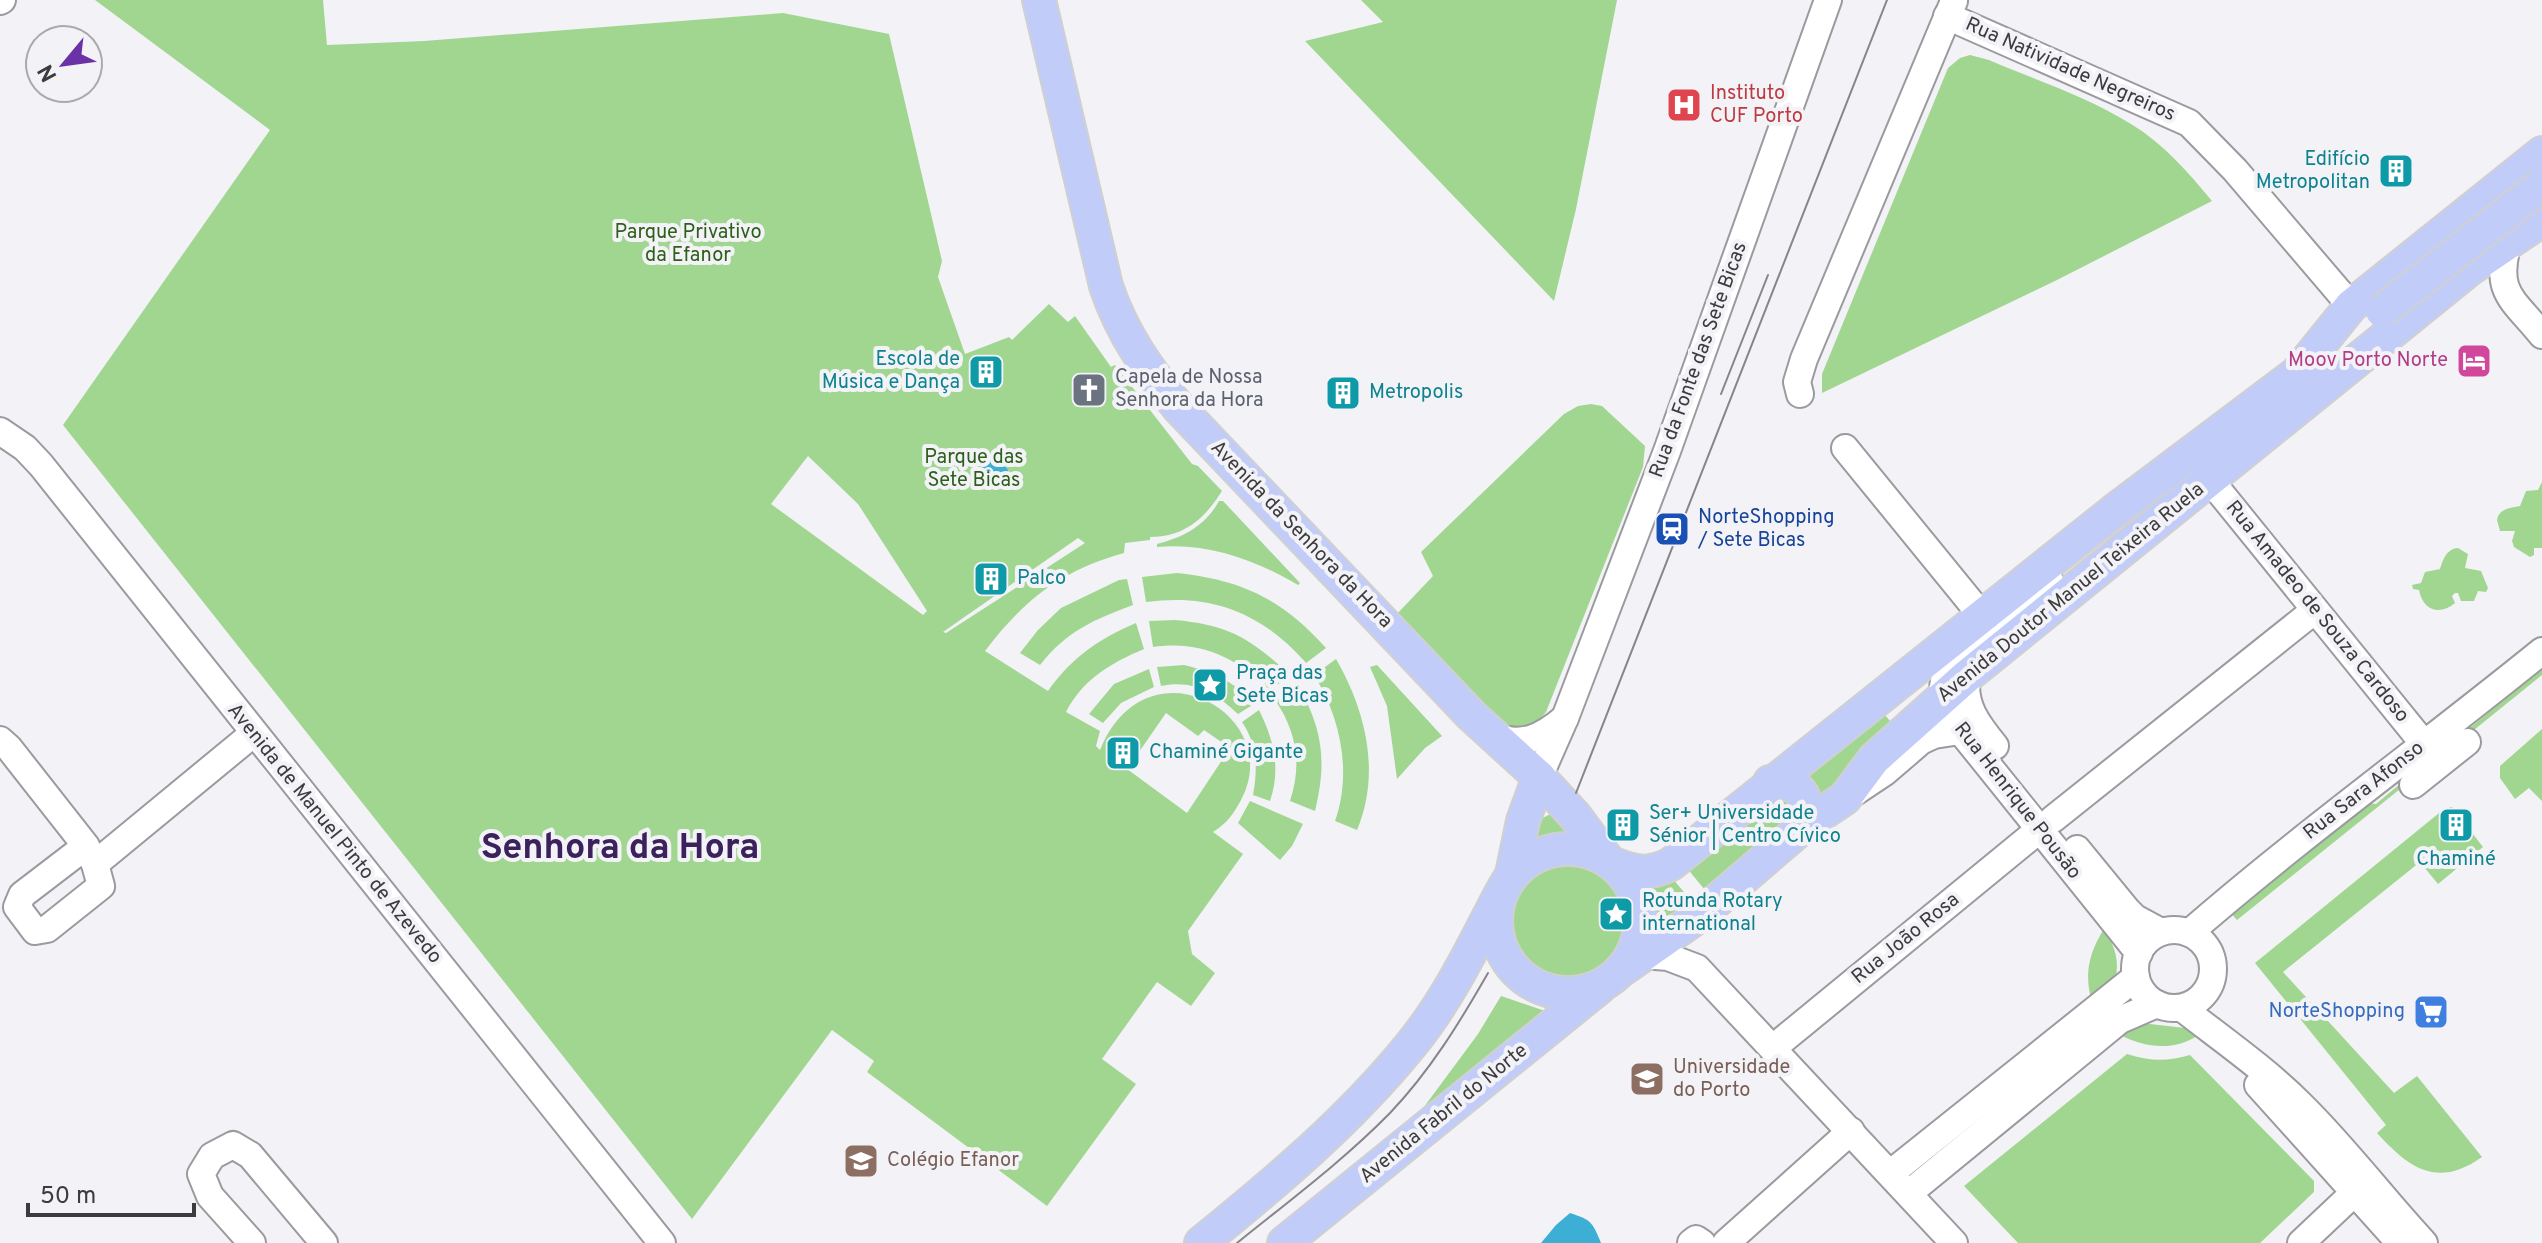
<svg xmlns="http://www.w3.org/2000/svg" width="2542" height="1243" font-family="Overpass,sans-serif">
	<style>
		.green { fill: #a1d691; fill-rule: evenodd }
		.water { fill: #3dafd5 }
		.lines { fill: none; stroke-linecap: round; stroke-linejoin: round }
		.minor-casing { stroke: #9b9a9f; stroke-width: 30 }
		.major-casing { stroke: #d0d0d1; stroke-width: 36 }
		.minor { stroke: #fff; stroke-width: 26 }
		.major { stroke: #c1cdf8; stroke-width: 32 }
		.tram { stroke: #868689; stroke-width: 2 }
		.major-bridge-casing { stroke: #d0d0d1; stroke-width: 36; stroke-linecap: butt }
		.major-bridge { stroke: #c1cdf8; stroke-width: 32 }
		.labels { text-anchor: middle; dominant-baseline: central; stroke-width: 8; stroke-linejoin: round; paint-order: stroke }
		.street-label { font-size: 20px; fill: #3c3c3e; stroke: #f3f2f7 }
		.health-label { font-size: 20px; fill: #be3a42; stroke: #f3f2f7; text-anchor: start }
		.culture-label { font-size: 20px; fill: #0d838f; stroke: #f3f2f7; text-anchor: start }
		.park-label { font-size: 20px; fill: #2c5f19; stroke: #f3f2f7 }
		.hotel-label { font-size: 20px; fill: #b23c85; stroke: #f3f2f7; text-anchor: end }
		.worship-label { font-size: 20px; fill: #5b616d; stroke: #f3f2f7; text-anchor: start }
		.transit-label { font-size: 20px; fill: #164399; stroke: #f3f2f7; text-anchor: start }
		.shop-label { font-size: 20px; fill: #366cbe; stroke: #f3f2f7; text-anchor: end }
		.education-label { font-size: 20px; fill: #785e54; stroke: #f3f2f7; text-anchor: start }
		.town-label { font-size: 36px; font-weight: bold; fill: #3c225c; stroke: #f3f2f7 }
	</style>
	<rect width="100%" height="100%" fill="#f3f2f7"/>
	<g class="green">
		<path d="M95 0H323L327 45 424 41 783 13 889 34 942 261 938 277 965 354 1009 337 1012 340 1049 304 1068 322 1075 316 1111 367 1115 365 1192 464 1198 466 1222 491C1205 518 1185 537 1150 537V540L1125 543 1124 553C1060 571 1024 600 985 651L1048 691C1072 657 1099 639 1136 623L1144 649C1111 663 1083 679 1066 712L1100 731 1096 746 1100 750C1146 636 1287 714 1241 800 1233 815 1227 823 1213 832L1243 854 1188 931 1192 954 1215 973 1191 1006 1157 982 1102 1059 1136 1084 1047 1206 867 1072 874 1061 832 1030 692 1219 63 425 270 130ZM808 456 858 504 927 611 923 615 771 504ZM1078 538 1085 543 946 633 943 632ZM1166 713 1198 736 1204 730 1230 748 1187 813 1112 758 1116 744 1125 742 1139 752Z"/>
		<polygon points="1361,0 1617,0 1576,209 1554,301 1305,41 1383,22"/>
		<path d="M1970 55 1989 60C2036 80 2088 97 2131 124 2164 144 2188 172 2212 201L2057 280 1822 393V374L1948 68 1960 58Z"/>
		<path d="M1591 404 1602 406 1645 446 1643 467 1546 712C1535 726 1524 728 1506 729L1395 616 1433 576 1421 552 1564 414 1578 406Z"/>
		<path d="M2542 482V548H2534V555L2530 557 2514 547 2512 541 2515 531H2500L2497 520C2499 508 2511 508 2520 506L2526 491 2538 490Z"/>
		<path d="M1219 501H1223L1300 583 1298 585C1256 560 1207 542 1157 547V544C1184 537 1205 526 1219 501Z"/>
		<path d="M2458 548 2468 554 2465 568 2481 571 2488 588 2486 592 2478 591 2474 601H2461L2458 593H2455L2452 596 2455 603C2441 615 2423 612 2419 590L2413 589 2412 585 2421 583 2425 572 2440 569C2443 560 2446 549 2458 548Z"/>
		<path d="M1177 573C1242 580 1282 599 1326 648L1306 663C1262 613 1212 593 1146 602L1142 577Z"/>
		<path d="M1127 579 1133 605C1093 620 1067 631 1040 665L1020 653 1038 630 1061 608 1119 580Z"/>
		<path d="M1175 620C1230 625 1251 639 1290 675L1269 691C1238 657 1199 640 1153 647L1149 621Z"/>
		<path d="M1336 659C1366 711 1381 773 1357 830L1335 821C1352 773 1341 718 1314 675Z"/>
		<path d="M1184 665C1212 672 1235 681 1254 704L1238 714C1216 693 1193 679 1161 686L1157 667Z"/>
		<polygon points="1377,665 1442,736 1425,748 1397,779 1387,706 1370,667"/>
		<polygon points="1149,669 1154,687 1121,703 1103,723 1089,714 1114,684"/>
		<polygon points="2542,669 2542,675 2464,738 2461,735"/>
		<path d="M1298 685C1323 730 1327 761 1315 811L1290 801C1302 765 1297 732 1275 700Z"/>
		<path d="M1259 710C1274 740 1281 769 1270 801L1253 795C1258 768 1257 744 1242 722Z"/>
		<polygon points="1881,710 1898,731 1815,809 1795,780"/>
		<polygon points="2542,729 2542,801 2529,788 2515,799 2500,778 2500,766"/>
		<polygon points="2407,778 2410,781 2237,920 2229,911 2363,803 2376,804"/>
		<polygon points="1776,799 1787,801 1795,813 1709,895 1686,867"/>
		<polygon points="1250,801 1303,824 1292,846 1280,860 1238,823"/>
		<path d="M2452 807 2483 847 2438 884 2420 862 2283 972 2394 1093 2417 1076 2482 1157C2437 1189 2409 1168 2377 1133L2386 1125 2255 963 2444 809Z"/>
		<polygon points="1562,808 1571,832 1558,834 1533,842 1527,826"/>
		<circle cx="1568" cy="922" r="59"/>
		<polygon points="1672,878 1695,905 1653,930 1652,908 1645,890 1659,887"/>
		<path d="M2104 929C2115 946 2120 961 2115 981L2091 998C2084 972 2090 951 2104 929Z"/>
		<polygon points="1501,996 1551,1013 1352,1178 1421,1111 1478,1034"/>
		<path d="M2141 1023 2185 1028 2197 1036C2172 1052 2143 1047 2118 1034Z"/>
		<path d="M2127 1054C2149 1061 2167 1062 2190 1055L2314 1181V1192L2260 1243H2018L1964 1186Z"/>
	</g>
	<g class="water">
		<polygon points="988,452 995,453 1008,470 1008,480 992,481 985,478 979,464"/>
		<path d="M1570 1213C1591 1220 1592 1221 1601 1243H1541L1556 1225Z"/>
	</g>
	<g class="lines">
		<defs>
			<g id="minor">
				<polyline points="0,1 2,0"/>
				<polyline points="1947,16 2189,123 2235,170 2351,306"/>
				<path d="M2508 242C2494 293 2512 298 2542 335"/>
				<polyline points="1800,394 1797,382 1804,359 1954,1"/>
				<polyline points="0,431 25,448 41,465 662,1243"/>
				<polyline points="1845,448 1982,616"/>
				<polyline points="2210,480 2424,744"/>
				<path d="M2050 581 1949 669C1935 693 1948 712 1963 734L2139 953"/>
				<path d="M1967 676C1962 705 1978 725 1995 746"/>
				<path d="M1492 736C1523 747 1541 738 1565 718"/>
				<polyline points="0,740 9,748 86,846 95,864 101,886 47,929 35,931 17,907 22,895 86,846"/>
				<polyline points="1539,777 1565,718 1667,451 1828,0"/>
				<polyline points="2413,785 2467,742"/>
				<polyline points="1855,792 1885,772 1921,741 1934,735 1960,731"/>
				<polyline points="2053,819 2315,610"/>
				<polyline points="2077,849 2127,910 2135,918 2161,932"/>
				<polyline points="95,864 254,733"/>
				<circle cx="2174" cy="969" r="39"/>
				<path d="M2189 933C2303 834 2425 746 2542 651"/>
				<polyline points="1643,955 1668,957 1697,968 1954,1243"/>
				<path d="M2182 1008C2223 1040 2265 1069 2301 1105 2345 1148 2382 1198 2424 1243"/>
				<polyline points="1773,1048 2040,829"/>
				<polyline points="2258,1085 2400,1243"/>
				<polyline points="1891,1173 2136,977"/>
				<polyline points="1909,1193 2120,1020 2157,1004"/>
				<polyline points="252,1243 210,1196 201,1174 212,1156 233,1145 250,1155 324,1243"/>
				<polyline points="1691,1243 1696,1239 1702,1243"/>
				<polyline points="1726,1243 1851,1131"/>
				<polyline points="2301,1243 2354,1193"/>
			</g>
			<g id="major">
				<path d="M1039 0 1106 286C1122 334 1148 370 1179 408L1472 716 1539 777 1575 816 1607 859"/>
				<path d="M1770 782C1800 782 1810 795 1805 825"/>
				<circle cx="1568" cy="921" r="72"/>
				<path d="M1616 865C1637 873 1649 875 1671 864L2114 511 2296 374 2351 306 2542 153"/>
				<polyline points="1512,874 1523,821 1539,777"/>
				<polyline points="1623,969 1700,915 1805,825 1845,798 1874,759 1967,676 2471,268 2542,220"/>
				<path d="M1201 1243C1276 1182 1349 1121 1410 1046 1448 1000 1474 945 1501 893"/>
				<polyline points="1284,1243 1600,987"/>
			</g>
		</defs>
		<use href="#minor" class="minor-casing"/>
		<use href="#major" class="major-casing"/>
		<use href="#minor" class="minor"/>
		<use href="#major" class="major"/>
		<g class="tram">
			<polyline points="1721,394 1768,275"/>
			<polyline points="1576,793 1887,0"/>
			<path d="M1237 1243C1289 1201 1344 1160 1390 1113 1430 1071 1460 1022 1488 973"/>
		</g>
		<defs>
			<polyline id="major-bridge" points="2382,311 2542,185"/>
		</defs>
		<use href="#major-bridge" class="major-bridge-casing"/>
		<use href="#major-bridge" class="major-bridge"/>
	</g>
	<defs>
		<symbol id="hospital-square" viewBox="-11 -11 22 22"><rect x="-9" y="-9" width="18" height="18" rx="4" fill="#e0444e" stroke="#f3f2f7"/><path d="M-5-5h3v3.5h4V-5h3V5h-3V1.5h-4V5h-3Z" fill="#fff"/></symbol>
		<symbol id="building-square" viewBox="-11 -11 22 22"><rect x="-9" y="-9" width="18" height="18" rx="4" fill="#0f9aa8" stroke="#f3f2f7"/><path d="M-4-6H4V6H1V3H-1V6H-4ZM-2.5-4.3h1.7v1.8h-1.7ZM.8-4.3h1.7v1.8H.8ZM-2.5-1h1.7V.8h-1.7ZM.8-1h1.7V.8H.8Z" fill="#fff"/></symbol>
		<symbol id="hotel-square" viewBox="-11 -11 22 22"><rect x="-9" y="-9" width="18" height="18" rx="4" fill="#d1479c" stroke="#f3f2f7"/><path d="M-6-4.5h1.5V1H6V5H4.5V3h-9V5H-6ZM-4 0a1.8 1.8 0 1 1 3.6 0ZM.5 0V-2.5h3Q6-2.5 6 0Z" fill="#fff"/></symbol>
		<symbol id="church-square" viewBox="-11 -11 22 22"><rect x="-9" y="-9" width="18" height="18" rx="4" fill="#6b7280" stroke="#f3f2f7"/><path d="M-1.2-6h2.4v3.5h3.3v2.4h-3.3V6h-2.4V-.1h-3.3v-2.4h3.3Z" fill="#fff"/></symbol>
		<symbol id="station-square" viewBox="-11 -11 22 22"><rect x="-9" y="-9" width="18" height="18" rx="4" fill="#1a4fb4" stroke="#f3f2f7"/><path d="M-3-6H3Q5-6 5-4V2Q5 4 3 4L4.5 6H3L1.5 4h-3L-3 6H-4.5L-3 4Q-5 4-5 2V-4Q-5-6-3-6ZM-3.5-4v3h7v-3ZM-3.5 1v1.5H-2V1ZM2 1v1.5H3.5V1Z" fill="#fff"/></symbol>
		<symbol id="sight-square" viewBox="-11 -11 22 22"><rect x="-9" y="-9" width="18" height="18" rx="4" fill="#0f9aa8" stroke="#f3f2f7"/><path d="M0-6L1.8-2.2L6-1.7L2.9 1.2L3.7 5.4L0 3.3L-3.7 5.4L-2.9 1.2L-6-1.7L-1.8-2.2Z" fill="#fff"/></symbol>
		<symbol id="supermarket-square" viewBox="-11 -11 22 22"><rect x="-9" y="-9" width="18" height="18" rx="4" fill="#3f7fe0" stroke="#f3f2f7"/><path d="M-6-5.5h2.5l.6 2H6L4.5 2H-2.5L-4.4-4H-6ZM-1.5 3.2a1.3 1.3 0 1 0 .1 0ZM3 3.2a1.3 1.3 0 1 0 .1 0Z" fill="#fff"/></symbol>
		<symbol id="university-square" viewBox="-11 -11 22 22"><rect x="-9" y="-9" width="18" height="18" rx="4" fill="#8d6e63" stroke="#f3f2f7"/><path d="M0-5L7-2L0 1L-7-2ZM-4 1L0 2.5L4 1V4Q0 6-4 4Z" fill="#fff"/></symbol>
		<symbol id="school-square" viewBox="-11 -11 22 22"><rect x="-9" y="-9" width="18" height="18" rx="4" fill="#8d6e63" stroke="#f3f2f7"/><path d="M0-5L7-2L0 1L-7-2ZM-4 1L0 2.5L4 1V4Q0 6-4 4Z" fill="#fff"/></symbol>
	</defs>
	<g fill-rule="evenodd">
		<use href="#hospital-square" x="1664" y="85" width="40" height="40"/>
		<use href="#building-square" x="2376" y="151" width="40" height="40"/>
		<use href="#hotel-square" x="2454" y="341" width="40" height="40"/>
		<use href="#building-square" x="966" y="352" width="40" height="40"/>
		<use href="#church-square" x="1069" y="370" width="40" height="40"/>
		<use href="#building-square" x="1323" y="373" width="40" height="40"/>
		<use href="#station-square" x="1652" y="509" width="40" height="40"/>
		<use href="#building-square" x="971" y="559" width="40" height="40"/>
		<use href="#sight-square" x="1190" y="665" width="40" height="40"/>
		<use href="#building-square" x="1103" y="733" width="40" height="40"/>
		<use href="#building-square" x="1603" y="805" width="40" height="40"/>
		<use href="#building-square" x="2436" y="805" width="40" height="40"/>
		<use href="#sight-square" x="1596" y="894" width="40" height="40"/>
		<use href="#supermarket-square" x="2411" y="992" width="40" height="40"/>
		<use href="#university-square" x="1627" y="1059" width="40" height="40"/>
		<use href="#school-square" x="841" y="1141" width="40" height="40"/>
	</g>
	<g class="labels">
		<g class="street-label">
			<text transform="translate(2070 70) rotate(24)">Rua Natividade Negreiros</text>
			<text transform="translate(1699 360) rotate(-70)">Rua da Fonte das Sete Bicas</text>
			<text transform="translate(1301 535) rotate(46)">Avenida da Senhora da Hora</text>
			<text transform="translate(2071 593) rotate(-39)">Avenida Doutor Manuel Teixeira Ruela</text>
			<text transform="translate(2317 612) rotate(51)">Rua Amadeo de Souza Cardoso</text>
			<text transform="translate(2364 791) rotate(-38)">Rua Sara Afonso</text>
			<text transform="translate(2017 801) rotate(52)">Rua Henrique Pousão</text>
			<text transform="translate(334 834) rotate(51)">Avenida de Manuel Pinto de Azevedo</text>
			<text transform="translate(1906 939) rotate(-39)">Rua João Rosa</text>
			<text transform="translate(1444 1114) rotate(-39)">Avenida Fabril do Norte</text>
		</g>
		<g class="health-label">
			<text x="1710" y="94">Instituto<tspan x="1710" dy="23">CUF Porto</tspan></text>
		</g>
		<g class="culture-label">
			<text x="2370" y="160" text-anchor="end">Edifício<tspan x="2370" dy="23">Metropolitan</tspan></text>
			<text x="960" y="360" text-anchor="end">Escola de<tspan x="960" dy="23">Música e Dança</tspan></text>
			<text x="1369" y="393">Metropolis</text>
			<text x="1017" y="579">Palco</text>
			<text x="1236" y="674">Praça das<tspan x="1236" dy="23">Sete Bicas</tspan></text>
			<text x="1149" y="753">Chaminé Gigante</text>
			<text x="1649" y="814">Ser+ Universidade<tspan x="1649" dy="23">Sénior | Centro Cívico</tspan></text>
			<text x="2456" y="860" text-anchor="middle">Chaminé</text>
			<text x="1642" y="902">Rotunda Rotary<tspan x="1642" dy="23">international</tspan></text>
		</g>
		<g class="park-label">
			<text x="688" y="233">Parque Privativo<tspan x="688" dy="23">da Efanor</tspan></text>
			<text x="974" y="458">Parque das<tspan x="974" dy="23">Sete Bicas</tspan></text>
		</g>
		<g class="hotel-label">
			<text x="2448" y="361">Moov Porto Norte</text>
		</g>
		<g class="worship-label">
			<text x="1115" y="378">Capela de Nossa<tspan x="1115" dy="23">Senhora da Hora</tspan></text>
		</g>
		<g class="transit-label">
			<text x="1698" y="518">NorteShopping<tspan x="1698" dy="23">/ Sete Bicas</tspan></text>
		</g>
		<g class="shop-label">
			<text x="2405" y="1012">NorteShopping</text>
		</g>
		<g class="education-label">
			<text x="1673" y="1068">Universidade<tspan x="1673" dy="23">do Porto</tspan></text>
			<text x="887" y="1161">Colégio Efanor</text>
		</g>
		<g class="town-label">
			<text x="620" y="849">Senhora da Hora</text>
		</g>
	</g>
	<g transform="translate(64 64) rotate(241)"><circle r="38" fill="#f3f2f7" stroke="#aaa9ad" stroke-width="2"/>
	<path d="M0-6L14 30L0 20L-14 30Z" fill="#6b31a7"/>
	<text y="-12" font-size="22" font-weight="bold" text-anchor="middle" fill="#3c3c3e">N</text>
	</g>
	<path d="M28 1203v12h166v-12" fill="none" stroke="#3c3c3e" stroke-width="4"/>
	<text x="40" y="1203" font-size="24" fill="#3c3c3e" stroke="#f3f2f7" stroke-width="6" paint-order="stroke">50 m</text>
</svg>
